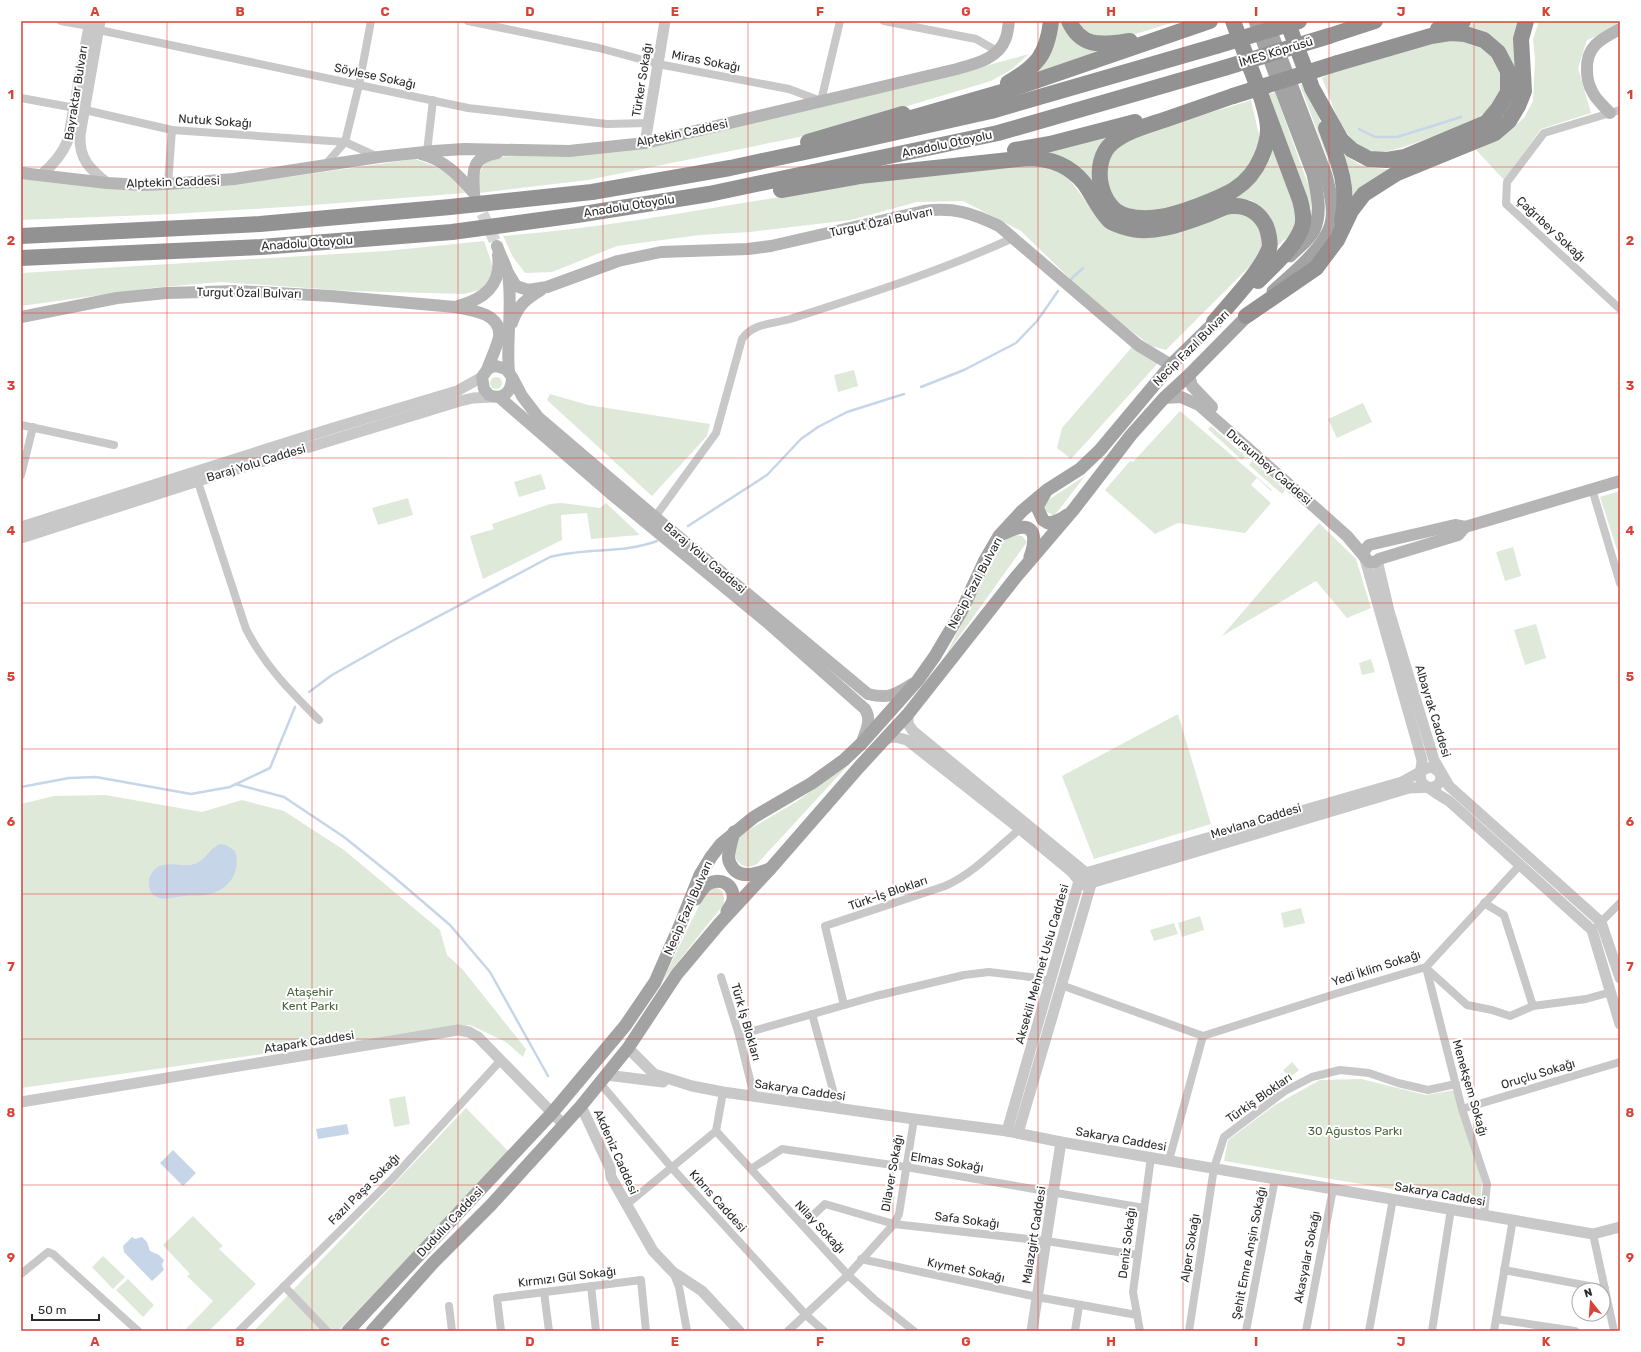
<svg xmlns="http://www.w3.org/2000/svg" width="1641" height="1352" font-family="Rubik,sans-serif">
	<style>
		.green { fill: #dfe9d9 }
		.water { fill: #c6d6e8 }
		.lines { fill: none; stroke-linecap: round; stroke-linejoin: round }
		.stream { stroke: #c6d6e8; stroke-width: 2.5 }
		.secondary-tunnel { stroke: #d5d5d5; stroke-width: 12; stroke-dasharray: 12 6; stroke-linecap: butt }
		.minor { stroke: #c8c8c8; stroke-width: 8 }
		.tertiary { stroke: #c8c8c8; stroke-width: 11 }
		.secondary { stroke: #b5b5b5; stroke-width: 12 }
		.primary { stroke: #a3a3a3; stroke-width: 13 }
		.motorway { stroke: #929292; stroke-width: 16 }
		.motorway-bridge { stroke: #929292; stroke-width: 16 }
		.grid { fill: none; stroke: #d94237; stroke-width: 1; stroke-opacity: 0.55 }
		.labels { text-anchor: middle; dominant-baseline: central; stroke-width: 4; stroke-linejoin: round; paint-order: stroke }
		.street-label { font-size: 12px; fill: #2b2b2b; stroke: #fff }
		.park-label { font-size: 12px; fill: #49643c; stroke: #fff }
		.neatline { fill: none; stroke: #d94237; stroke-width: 1.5 }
		.grid-label { font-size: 13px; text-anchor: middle; font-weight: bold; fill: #d94237 }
	</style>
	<rect width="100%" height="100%" fill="#fff"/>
	<g class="green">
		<polygon points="1058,21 1062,21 1102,50 1033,74"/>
		<path d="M1077 21H1178C1156 27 1132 37 1108 39 1098 39 1081 30 1077 21Z"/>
		<polygon points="1480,21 1521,21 1517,72 1512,61 1500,43 1462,27"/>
		<polygon points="1539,21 1620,21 1620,26 1587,40 1578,68 1591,113 1541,129 1504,180 1476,150 1503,136 1524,118 1533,101 1535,59 1533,39"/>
		<path d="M1460 39C1467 41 1475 43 1482 45 1485 47 1488 51 1491 54 1512 74 1500 102 1479 117 1458 126 1394 155 1375 152 1365 150 1355 143 1349 136 1336 120 1330 97 1322 78L1340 69 1428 43Z"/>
		<path d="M1029 54 1012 69 991 81 814 134 588 180 479 193C478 175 478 168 493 157L609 152 920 84Z"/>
		<polygon points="1307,83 1341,181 1337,184 1300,85"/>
		<polygon points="1275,92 1313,198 1309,212 1265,95"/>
		<polygon points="1251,100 1260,139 1248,172 1221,188 1176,207 1145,213 1125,208 1113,197 1105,176 1108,157 1122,141 1146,131 1236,105"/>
		<polygon points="1113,134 1093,189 1036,153"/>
		<path d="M1274 142 1298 218 1291 234 1274 249C1274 221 1274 217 1251 200L1228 201 1262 172 1270 159Z"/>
		<path d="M1343 153C1359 167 1368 168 1388 169L1361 187 1351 199 1350 172Z"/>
		<path d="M415 159C438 167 451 171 465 193L301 206 173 214 21 220V179L180 189 295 176Z"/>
		<path d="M1027 162 1050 167 1068 178 1089 205 1117 231 1234 210 1256 219 1263 239 1258 258 1166 350 1151 346 1095 303 1021 231 963 201 917 202 851 220 750 232 700 235 617 246 552 272 525 273 513 257 503 236C606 228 709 208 811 192 883 180 955 171 1027 162Z"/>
		<polygon points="484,241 494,270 487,288 464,294 351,291 220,282 151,288 21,306 21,273 386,251"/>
		<polygon points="1132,347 1158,363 1071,459 1057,448 1062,428"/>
		<polygon points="854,370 858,386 838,392 834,375"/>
		<circle cx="496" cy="383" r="6"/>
		<polygon points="550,394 588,405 710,424 707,436 652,496 547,400"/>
		<polygon points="1363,403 1372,422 1337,438 1328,419"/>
		<polygon points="1180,411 1272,490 1271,491 1257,478 1251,485 1271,503 1245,533 1178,523 1155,534 1105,490 1130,461 1133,462"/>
		<polygon points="1211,426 1245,456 1242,460 1208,429"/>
		<polygon points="1252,461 1285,490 1282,494 1249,465"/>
		<polygon points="541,474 546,489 519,497 514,482"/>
		<polygon points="1085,476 1054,516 1044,510 1045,502"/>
		<polygon points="1620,491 1620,559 1600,497"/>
		<polygon points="408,498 413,515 378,525 372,508"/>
		<polygon points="562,503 600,508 606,503 640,535 591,539 587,513 561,515 562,540 483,579 470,536 494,529 492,524 550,504"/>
		<polygon points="1319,523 1356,559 1371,608 1347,618 1316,581 1222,636"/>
		<polygon points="1014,535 1022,536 1027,542 946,655 1004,539"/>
		<polygon points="1513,547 1521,576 1505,581 1496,552"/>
		<polygon points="1536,624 1546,658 1525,665 1514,630"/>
		<polygon points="1371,659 1375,672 1362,675 1359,663"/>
		<polygon points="1178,714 1211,824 1094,859 1062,776"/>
		<path d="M851 762 757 864C747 869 742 867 735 858L737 841 740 835 796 802Z"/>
		<polygon points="105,795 202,812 242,800 284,811 344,850 440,930 447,955 463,970 526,1049 523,1057 506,1042 470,1025 21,1088 21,804 54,796"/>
		<polygon points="716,887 722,891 724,897 724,904 662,982 704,895 710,889"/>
		<polygon points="1301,908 1305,923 1284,928 1281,913"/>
		<polygon points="1200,916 1204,930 1182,937 1178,923"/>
		<polygon points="1174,923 1178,934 1154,941 1150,930"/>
		<polygon points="1292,1062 1299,1070 1289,1078 1283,1070"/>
		<polygon points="1361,1079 1426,1095 1455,1090 1482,1182 1480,1204 1224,1161 1228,1140 1275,1105 1320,1080"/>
		<polygon points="405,1096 410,1124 394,1127 389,1099"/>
		<polygon points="466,1108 509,1152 338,1331 254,1331"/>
		<polygon points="193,1216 223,1246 219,1249 256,1284 209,1331 187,1331 185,1330 213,1301 187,1276 190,1274 163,1245"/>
		<polygon points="103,1256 125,1277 113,1289 92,1267"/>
		<polygon points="128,1279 154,1305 143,1317 116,1290"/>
	</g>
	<g class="water">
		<path d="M220 844 226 845 235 851C242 872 228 891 206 895 199 896 191 895 184 896 176 896 166 901 157 897 146 892 147 876 155 869 167 859 184 869 197 863 206 859 210 848 220 844Z"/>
		<polygon points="347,1124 349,1134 318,1139 316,1129"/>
		<polygon points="173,1150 196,1173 183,1186 160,1163"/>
		<polygon points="132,1237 135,1239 142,1237 147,1242 150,1251 159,1255 164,1260 162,1265 164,1270 152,1281 124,1252 123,1246"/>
	</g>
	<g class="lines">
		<g class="stream">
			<polyline points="1359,129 1375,137 1397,137 1461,117"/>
			<polyline points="1069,281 1083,268"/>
			<polyline points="921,387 964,370 1016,343 1037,321 1058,291"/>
			<polyline points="688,526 767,475 801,439 818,427 847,412 904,394"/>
			<path d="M309 692 332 675 394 640 550 557C585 547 623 554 657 541"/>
			<polyline points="235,784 284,797 344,837 394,877 450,925 490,972 548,1076"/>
			<polyline points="21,787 69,778 96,777 191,794 230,787 270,768 295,707"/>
		</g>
		<polyline class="secondary-tunnel" points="475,197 497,246"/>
		<g class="minor">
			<polyline points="61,21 89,26"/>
			<polyline points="468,21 599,48 658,64 789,89 821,101 840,21"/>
			<polyline points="884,21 976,39 997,51"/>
			<polyline points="99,30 468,108 607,124 648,123"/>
			<polyline points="21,98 75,108"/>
			<polyline points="85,110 172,130 345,142 378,157"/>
			<polyline points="1620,110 1544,133 1507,182 1506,204 1620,309"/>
			<polyline points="427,152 433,100"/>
			<polyline points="325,165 345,142 359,85 371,21"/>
			<polyline points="168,184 172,130"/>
			<polyline points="21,425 114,445"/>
			<polyline points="21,475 33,427"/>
			<path d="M196 476 246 629C265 666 290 691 319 720"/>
			<polyline points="1592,489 1620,583"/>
			<path d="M655 517 716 433 742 339C753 323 773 324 790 319 865 295 941 271 1013 238"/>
			<polyline points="1484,903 1504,915 1533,1006 1586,999 1611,992"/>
			<polyline points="1598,925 1620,903"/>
			<polyline points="1426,967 1462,1109 1487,1184 1484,1214"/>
			<polyline points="1426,968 1467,1005 1492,1010 1510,1016 1533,1006"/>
			<polyline points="721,977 739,1035 754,1096"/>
			<polyline points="1061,985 1203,1036 1338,993 1426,967 1520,865"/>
			<path d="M844 1005 825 926 945 886C974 873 996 849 1020 829"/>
			<polyline points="812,1014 838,1108"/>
			<polyline points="739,1035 876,996 964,975 989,972 1038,978 1051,982"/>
			<polyline points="600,1083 672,1168 806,1315 824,1331"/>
			<polyline points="1462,1109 1620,1062"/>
			<polyline points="716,1131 848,1275 874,1299 914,1331"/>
			<polyline points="1169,1160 1203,1036"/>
			<polyline points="751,1169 782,1149 906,1167 1144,1208"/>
			<polyline points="626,1205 716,1131 723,1092"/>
			<polyline points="803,1225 825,1204 894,1224 1046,1241 1138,1255"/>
			<polyline points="1593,1234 1614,1331"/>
			<polyline points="861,1259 1037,1297 1137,1315"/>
			<polyline points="1504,1270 1605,1289"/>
			<polyline points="673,1272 679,1287 687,1331"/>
			<polyline points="21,1274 48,1252 53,1254 138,1331"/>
			<polyline points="284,1286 327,1331"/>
			<polyline points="591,1286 596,1331"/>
			<polyline points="544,1292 549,1331"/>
			<polyline points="449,1306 452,1331"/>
			<polyline points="1496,1319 1575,1331"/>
			<polyline points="239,1331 392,1179 501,1060"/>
			<polyline points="501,1331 497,1298 641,1280 646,1331"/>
			<polyline points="788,1331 848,1275 894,1224 899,1214 914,1119"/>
			<polyline points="1075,1331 1079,1306"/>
			<polyline points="1140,1331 1133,1292 1151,1157"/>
			<polyline points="1189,1331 1214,1168 1224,1137 1285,1091 1312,1077 1340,1070 1369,1073 1398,1083 1428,1090 1456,1084"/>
			<polyline points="1246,1331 1275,1179"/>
			<polyline points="1306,1331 1333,1189"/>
			<polyline points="1369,1331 1393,1199"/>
			<polyline points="1432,1331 1451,1209"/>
			<polyline points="1494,1331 1513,1219"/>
		</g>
		<g class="tertiary">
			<path d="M100 21 80 135C79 159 89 168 107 183"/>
			<polyline points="645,143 665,21"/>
			<path d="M41 175C53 165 62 155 68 140L90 21"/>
			<polyline points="21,527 330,429 457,391 482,377"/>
			<polyline points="21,538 198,481 460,401 473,398 493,397"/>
			<path d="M1365 559 1422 760C1422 766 1419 774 1421 780 1422 785 1442 797 1449 801L1592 930 1620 1024"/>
			<polyline points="1377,560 1389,611 1434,760 1449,786 1601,922 1620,978"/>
			<polyline points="908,714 908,724 913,731 1091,877 1092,881 1018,1133"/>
			<path d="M884 740C894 735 898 738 907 740L1020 829 1072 872C1076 876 1079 883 1084 885L1409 788 1434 787C1440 784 1442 780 1440 773L1433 767 1427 768 1402 782 1082 874 1079 877V881L1007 1131"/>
			<polyline points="628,1048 654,1074 692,1086 723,1092 914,1119 1007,1131 1061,1142 1593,1234 1620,1227"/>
			<polyline points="606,1075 663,1082"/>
			<polyline points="21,1102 458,1030 469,1032 478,1037 564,1125"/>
			<polyline points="581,1106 610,1168 611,1177 653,1251 673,1272 702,1291 739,1331"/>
			<polyline points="1032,1331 1061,1142"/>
		</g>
		<g class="secondary">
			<path d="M1610 113C1604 106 1595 99 1592 91 1588 84 1587 77 1587 70 1586 46 1601 39 1620 29"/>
			<path d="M421 154C445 160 459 176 474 193"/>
			<path d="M21 173 107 183 142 185 168 184 234 179 379 157 434 151 464 149 569 151 645 143 957 69C974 64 998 59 1005 40 1008 34 1008 27 1009 21"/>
			<path d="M474 193C473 171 470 158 497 153"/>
			<path d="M497 246C500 255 506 265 508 274 513 306 506 340 509 372"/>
			<path d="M508 273 516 286 528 290 547 287 618 261 661 252 748 249 771 246 924 211C954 207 972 213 999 226L1138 345 1171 365"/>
			<path d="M458 306C485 299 502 284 498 255"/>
			<path d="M21 317 117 298 166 293 239 291 331 296 455 307C473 310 502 314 499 337 497 347 490 361 487 370"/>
			<path d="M512 323C518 305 525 300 541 290"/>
			<polyline points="1189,375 1192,386 1212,407"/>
			<path d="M512 377C512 391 504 401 489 395L484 389 482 377 487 370 491 367 496 366 506 369 512 377 522 396 538 417 655 517 868 694C888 699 895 695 912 684"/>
			<path d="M499 397 610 493 768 623 865 709C872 720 866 730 862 742"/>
			<polyline points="1164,398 1181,397 1199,405 1319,511 1347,536 1369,562 1375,562 1379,559 1458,535 1465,527"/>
			<polyline points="1364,556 1364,551 1369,545 1455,525 1465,527 1620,481"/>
		</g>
		<g class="primary">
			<path d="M1255 21 1313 174C1317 192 1322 212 1314 230 1309 240 1298 248 1290 256"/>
			<path d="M1267 21 1326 175C1329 189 1334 203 1332 218 1330 244 1292 274 1273 291"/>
			<path d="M1045 493 1037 507 1043 520 1048 523C1055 522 1061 520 1067 515"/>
			<path d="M1005 533C1032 519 1039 532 1030 557"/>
			<path d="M734 832C732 839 730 846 729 853 728 857 729 862 731 865 739 881 757 873 770 869"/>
			<path d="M696 899C699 894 703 887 708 884 720 877 735 884 733 900 732 904 729 908 727 911"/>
			<polyline points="348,1331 552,1113 625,1026 655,982 680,925 700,875 711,857 721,844 754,817 812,783 844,760 862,743 918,680 935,656 961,612 985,560 999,536 1022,511 1047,490 1080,469 1100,450 1171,365 1221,316"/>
			<polyline points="372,1331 433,1263 491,1205 581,1106 628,1048 677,974 719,924 771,868 860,766 908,714 1016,577 1074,509 1131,435 1164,398 1189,375 1253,310"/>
		</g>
		<g class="motorway">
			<path d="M1069 21C1082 50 1105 44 1130 41"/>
			<path d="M1233 21 1300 200C1302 209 1305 218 1302 227 1296 246 1272 267 1258 281"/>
			<polyline points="1287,21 1311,85"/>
			<polyline points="1438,29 1463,21"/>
			<polyline points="1329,36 1375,21"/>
			<path d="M1008 83C1037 66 1047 55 1051 21"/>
			<polyline points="1312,88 1341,140 1352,150 1369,159 1387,160 1405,157 1486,123 1498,109 1508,92 1508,71 1498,52 1484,40 1465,34 1450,33 1431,36 1338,63"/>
			<path d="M1233 96C1210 104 1187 112 1164 120 1146 126 1127 131 1112 143 1090 162 1099 209 1127 216 1151 222 1173 215 1195 207 1224 196 1248 188 1261 158 1265 149 1268 139 1268 129 1268 117 1263 104 1260 93"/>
			<polyline points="894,123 1009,90 1210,21"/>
			<path d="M1326 128C1338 160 1350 187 1342 221"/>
			<polyline points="808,142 903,114"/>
			<polyline points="1015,150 1050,144 1135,122"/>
			<path d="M781 190 860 176 1028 158C1050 158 1070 166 1084 183 1093 195 1099 211 1110 221 1113 224 1120 225 1124 227 1150 236 1182 224 1206 215 1214 212 1224 206 1232 206 1247 205 1259 212 1266 226 1268 231 1271 243 1269 249 1261 271 1230 303 1214 322"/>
			<polyline points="21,236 260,224 450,207 592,192 730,168 866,139 991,111 1216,46"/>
			<polyline points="21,258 261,247 452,232 577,215 709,194 998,133 1224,68"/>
			<polyline points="1246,316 1316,268 1337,240 1351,211 1364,194 1397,173 1495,133 1509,121 1518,106 1524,91 1521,39 1526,21"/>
		</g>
		<g class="motorway-bridge">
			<polyline points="1216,46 1299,21"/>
			<polyline points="1224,68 1329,36"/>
			<polyline points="1233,96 1338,63"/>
		</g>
	</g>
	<path class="grid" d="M167 21V1331M312 21V1331M458 21V1331M603 21V1331M748 21V1331M893 21V1331M1038 21V1331M1183 21V1331M1329 21V1331M1474 21V1331M21 167H1620M21 313H1620M21 458H1620M21 603H1620M21 749H1620M21 894H1620M21 1039H1620M21 1185H1620"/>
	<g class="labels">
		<g class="street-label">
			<text transform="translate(1276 52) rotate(-17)">İMES Köprüsü</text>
			<text transform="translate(706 61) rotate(11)">Miras Sokağı</text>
			<text transform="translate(375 76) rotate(12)">Söylese Sokağı</text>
			<text transform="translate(642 80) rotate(-81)">Türker Sokağı</text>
			<text transform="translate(76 93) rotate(-81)">Bayraktar Bulvarı</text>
			<text transform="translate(215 121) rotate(4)">Nutuk Sokağı</text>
			<text transform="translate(682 133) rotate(-12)">Alptekin Caddesi</text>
			<text transform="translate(947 144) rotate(-12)">Anadolu Otoyolu</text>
			<text transform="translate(173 182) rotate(-2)">Alptekin Caddesi</text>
			<text transform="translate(629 206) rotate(-9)">Anadolu Otoyolu</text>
			<text transform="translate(881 222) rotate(-12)">Turgut Özal Bulvarı</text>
			<text transform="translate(1551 229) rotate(43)">Çağrıbey Sokağı</text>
			<text transform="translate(307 243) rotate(-4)">Anadolu Otoyolu</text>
			<text transform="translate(249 293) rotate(1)">Turgut Özal Bulvarı</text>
			<text transform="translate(1191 348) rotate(-45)">Necip Fazıl Bulvarı</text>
			<text transform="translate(256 463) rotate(-17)">Baraj Yolu Caddesi</text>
			<text transform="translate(1269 467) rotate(41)">Dursunbey Caddesi</text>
			<text transform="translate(705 558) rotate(40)">Baraj Yolu Caddesi</text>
			<text transform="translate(975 583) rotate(-62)">Necip Fazıl Bulvarı</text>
			<text transform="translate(1433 711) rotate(73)">Albayrak Caddesi</text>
			<text transform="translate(1256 821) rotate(-17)">Mevlana Caddesi</text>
			<text transform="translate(888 893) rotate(-19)">Türk-İş Blokları</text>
			<text transform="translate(688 908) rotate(-66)">Necip Fazıl Bulvarı</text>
			<text transform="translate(1042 964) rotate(-74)">Aksekili Mehmet Uslu Caddesi</text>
			<text transform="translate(1376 968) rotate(-18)">Yedi İklim Sokağı</text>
			<text transform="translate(746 1022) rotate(74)">Türk İş Blokları</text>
			<text transform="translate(309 1042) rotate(-9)">Atapark Caddesi</text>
			<text transform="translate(1538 1074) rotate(-17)">Oruçlu Sokağı</text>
			<text transform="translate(1470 1088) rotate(74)">Menekşem Sokağı</text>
			<text transform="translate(800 1090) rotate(8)">Sakarya Caddesi</text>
			<text transform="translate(1259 1098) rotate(-35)">Türkiş Blokları</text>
			<text transform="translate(1121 1139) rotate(10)">Sakarya Caddesi</text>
			<text transform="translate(616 1152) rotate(66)">Akdeniz Caddesi</text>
			<text transform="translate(947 1162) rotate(9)">Elmas Sokağı</text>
			<text transform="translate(892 1173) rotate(-80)">Dilaver Sokağı</text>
			<text transform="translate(364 1189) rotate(-45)">Fazıl Paşa Sokağı</text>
			<text transform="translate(1440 1194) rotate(10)">Sakarya Caddesi</text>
			<text transform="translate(718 1201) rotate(48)">Kıbrıs Caddesi</text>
			<text transform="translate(967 1220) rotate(7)">Safa Sokağı</text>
			<text transform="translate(450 1222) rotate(-47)">Dudullu Caddesi</text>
			<text transform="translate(820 1227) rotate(47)">Nilay Sokağı</text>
			<text transform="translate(1034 1235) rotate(-81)">Malazgirt Caddesi</text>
			<text transform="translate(1127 1243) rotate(-83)">Deniz Sokağı</text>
			<text transform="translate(1190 1248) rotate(-81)">Alper Sokağı</text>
			<text transform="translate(1249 1253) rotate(-79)">Şehit Emre Anşin Sokağı</text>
			<text transform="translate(1307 1257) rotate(-79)">Akasyalar Sokağı</text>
			<text transform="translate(966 1270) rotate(12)">Kıymet Sokağı</text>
			<text transform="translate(567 1277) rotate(-7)">Kırmızı Gül Sokağı</text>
		</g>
		<g class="park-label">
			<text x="310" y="992">Ataşehir<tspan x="310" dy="14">Kent Parkı</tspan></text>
			<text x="1355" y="1131">30 Ağustos Parkı</text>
		</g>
	</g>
	<rect width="1641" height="1352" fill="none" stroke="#ffffff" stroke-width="44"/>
	<g transform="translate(1591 1302) rotate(343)"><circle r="19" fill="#ffffff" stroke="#aaaaaa"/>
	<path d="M0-3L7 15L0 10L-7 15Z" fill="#d94237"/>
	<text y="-6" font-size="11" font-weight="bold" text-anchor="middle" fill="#2b2b2b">N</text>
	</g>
	<path d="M32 1314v6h67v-6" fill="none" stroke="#2b2b2b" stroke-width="2"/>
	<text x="38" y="1314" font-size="12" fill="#2b2b2b" stroke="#ffffff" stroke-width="3" paint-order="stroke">50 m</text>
	<rect x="22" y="22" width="1597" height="1308" class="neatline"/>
	<g class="grid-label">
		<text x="95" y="16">A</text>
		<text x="240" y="16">B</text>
		<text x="385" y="16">C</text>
		<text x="530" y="16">D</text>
		<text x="675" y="16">E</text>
		<text x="820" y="16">F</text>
		<text x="966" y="16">G</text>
		<text x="1111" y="16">H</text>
		<text x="1256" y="16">I</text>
		<text x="1401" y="16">J</text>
		<text x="1546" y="16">K</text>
		<text x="11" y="99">1</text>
		<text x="1630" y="99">1</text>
		<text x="11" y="245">2</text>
		<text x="1630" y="245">2</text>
		<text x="11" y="390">3</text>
		<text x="1630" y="390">3</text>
		<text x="11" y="535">4</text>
		<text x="1630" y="535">4</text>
		<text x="11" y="681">5</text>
		<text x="1630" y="681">5</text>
		<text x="11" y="826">6</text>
		<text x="1630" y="826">6</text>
		<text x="11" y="971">7</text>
		<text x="1630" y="971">7</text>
		<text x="11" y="1117">8</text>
		<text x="1630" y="1117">8</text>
		<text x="11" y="1262">9</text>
		<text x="1630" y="1262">9</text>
		<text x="95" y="1346">A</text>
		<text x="240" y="1346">B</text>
		<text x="385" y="1346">C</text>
		<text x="530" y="1346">D</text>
		<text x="675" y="1346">E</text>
		<text x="820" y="1346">F</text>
		<text x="966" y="1346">G</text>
		<text x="1111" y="1346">H</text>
		<text x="1256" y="1346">I</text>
		<text x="1401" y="1346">J</text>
		<text x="1546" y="1346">K</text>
	</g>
</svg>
